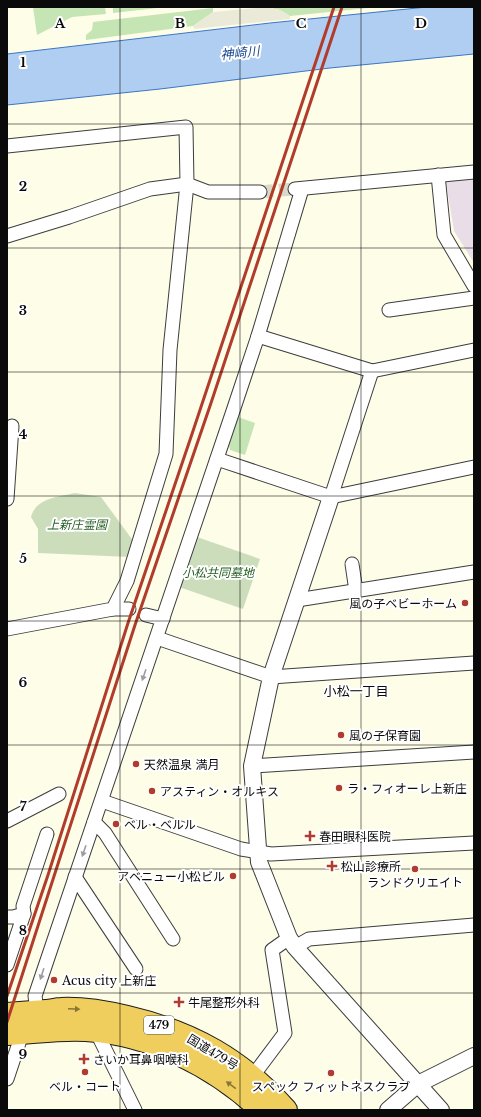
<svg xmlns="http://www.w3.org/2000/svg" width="481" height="1117" font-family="'Libre Baskerville','Noto Sans JP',serif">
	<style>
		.industrial { fill: #e9dee8 }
		.green { fill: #c5e5b4 }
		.cemetery { fill: #ccddbc }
		.plaza { fill: #ebead9 }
		.water { fill: #b0cef2; stroke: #3b76c5 }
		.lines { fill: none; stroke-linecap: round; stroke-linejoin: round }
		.minor-tunnel { stroke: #d9d9c7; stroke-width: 13; stroke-dasharray: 13 6; stroke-linecap: butt }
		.minor-casing { stroke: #3d3d3d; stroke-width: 15 }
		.tertiary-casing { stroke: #3d3d3d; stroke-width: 18 }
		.trunk-casing { stroke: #1b1b1b; stroke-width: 24 }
		.minor { stroke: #fff; stroke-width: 13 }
		.tertiary { stroke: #fff; stroke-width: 16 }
		.trunk { stroke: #efce5e; stroke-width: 22 }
		.rail { stroke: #b13c2b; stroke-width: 3 }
		.oneway { fill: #9d9d9d }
		.oneway2 { fill: #887638 }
		.grid { fill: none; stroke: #0a0a0a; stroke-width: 1; stroke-opacity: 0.55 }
		.poi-dot { fill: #b13c2b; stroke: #fff; stroke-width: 1.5 }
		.labels { text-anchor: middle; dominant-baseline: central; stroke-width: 4; stroke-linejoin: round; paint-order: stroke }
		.shield { fill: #fff; stroke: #545454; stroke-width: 1 }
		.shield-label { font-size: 11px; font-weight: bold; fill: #0a0a0a }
		.park-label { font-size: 12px; font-style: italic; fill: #215d1f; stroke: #fff }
		.poi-label { font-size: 12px; fill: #0a0a0a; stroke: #fff; text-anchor: start }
		.street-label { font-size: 12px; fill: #0a0a0a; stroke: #fff }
		.water-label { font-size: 13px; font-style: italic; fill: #1b4a93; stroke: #fff }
		.neighbourhood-label { font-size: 13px; fill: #0a0a0a; stroke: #fff }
		.grid-label { font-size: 13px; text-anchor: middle; font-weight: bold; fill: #0a0a0a; stroke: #fff; stroke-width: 4; stroke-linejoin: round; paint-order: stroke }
	</style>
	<rect width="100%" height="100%" fill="#fefde8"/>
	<polygon class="industrial" points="474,176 474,263 454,231 446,183 452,178"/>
	<g class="green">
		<polygon points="33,7 105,7 106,14 72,17 37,35"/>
		<polygon points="113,7 166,7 113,13"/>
		<polygon points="266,7 378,7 290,16 280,10"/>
		<polygon points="213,8 213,12 193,26 86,40 86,35 92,30 93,22"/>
		<polygon points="238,417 255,423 245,455 230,450 229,445"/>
	</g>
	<g class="cemetery">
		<path d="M75 493 101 497 134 542 130 557 38 553V529L31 517C36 498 58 497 75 493Z"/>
		<polygon points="197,537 260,559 243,609 179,587"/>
	</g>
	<polygon class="plaza" points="266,7 280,10 290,16 290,19 194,29 193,26 213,12"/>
	<polygon class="water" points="427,7 474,7 474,54 330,68 160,89 7,105 7,54 270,23"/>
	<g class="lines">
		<polyline class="minor-tunnel" points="260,192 293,189"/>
		<defs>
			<g id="minor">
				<polyline points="7,146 186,127 187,184 170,350 166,454 127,581 113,609 7,629"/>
				<polyline points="438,175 444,235 474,286"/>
				<polyline points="295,189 474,172"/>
				<polyline points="7,236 69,217 150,189 187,184 208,192 260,192"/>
				<polyline points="389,310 474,298"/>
				<polyline points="258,336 372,371 474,350"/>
				<polyline points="217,459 331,497 474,467"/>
				<polyline points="331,497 372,371"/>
				<polyline points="7,499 12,426"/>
				<polyline points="352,564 356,591"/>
				<polyline points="297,600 474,572"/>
				<polyline points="113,609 129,609"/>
				<polyline points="146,615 163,619"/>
				<polyline points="157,638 271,677 474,663"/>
				<polyline points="252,766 474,752"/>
				<polyline points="102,801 241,849 271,854 474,843"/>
				<polyline points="7,821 59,794"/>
				<polyline points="94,822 105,833 173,939"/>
				<polyline points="75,877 136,969"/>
				<polyline points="24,914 23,906 47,834"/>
				<polyline points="7,917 13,917 24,914 7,965"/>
				<polyline points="295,947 309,939 474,925"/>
				<polyline points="38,1011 36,1003 35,996 234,408 258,336 302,189"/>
				<polyline points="96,1031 135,1110"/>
				<polyline points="252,1077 285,1033 272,950 289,938"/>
				<polyline points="7,1079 22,1034"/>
			</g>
			<g id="tertiary">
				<polyline points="331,497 271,677 252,766 259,862 289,938 295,947 441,1110"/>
				<polyline points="388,1110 418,1084 474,1056"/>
			</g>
			<g id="trunk">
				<path d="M7 1014C20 1013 33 1012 46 1011 51 1011 56 1009 61 1009 83 1008 106 1012 127 1017 192 1032 242 1060 286 1110"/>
				<path d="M7 1034C33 1033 60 1028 86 1030 151 1034 214 1066 261 1110"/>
			</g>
		</defs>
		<use href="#minor" class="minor-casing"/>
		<use href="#tertiary" class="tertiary-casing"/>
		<use href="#trunk" class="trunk-casing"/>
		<use href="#minor" class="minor"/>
		<use href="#tertiary" class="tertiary"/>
		<use href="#trunk" class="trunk"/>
		<g class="rail">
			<polyline points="7,996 48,875 128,623 192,434 334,7"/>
			<polyline points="7,1022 135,625 211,403 342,7"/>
		</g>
	</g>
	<defs><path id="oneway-solid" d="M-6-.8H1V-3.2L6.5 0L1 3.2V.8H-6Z"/></defs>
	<g class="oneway">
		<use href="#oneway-solid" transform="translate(144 675) rotate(109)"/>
		<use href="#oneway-solid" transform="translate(84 851) rotate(109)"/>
		<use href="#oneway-solid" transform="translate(42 974) rotate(108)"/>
	</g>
	<g class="oneway2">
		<use href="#oneway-solid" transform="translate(74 1009) rotate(2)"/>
		<use href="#oneway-solid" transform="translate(231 1085) rotate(-144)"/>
	</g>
	<path class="grid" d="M120 7V1110M240 7V1110M361 7V1110M7 124H474M7 248H474M7 372H474M7 496H474M7 621H474M7 745H474M7 869H474M7 993H474"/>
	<g class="poi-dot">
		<circle cx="465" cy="603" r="4"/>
		<circle cx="341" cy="735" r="4"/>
		<circle cx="136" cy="764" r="4"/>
		<circle cx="339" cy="788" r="4"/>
		<circle cx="152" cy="791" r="4"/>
		<circle cx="116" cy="824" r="4"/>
		<path d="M308 830h4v4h4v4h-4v4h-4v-4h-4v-4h4z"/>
		<path d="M330 860h4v4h4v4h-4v4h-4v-4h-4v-4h4z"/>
		<circle cx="415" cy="869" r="4"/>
		<circle cx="233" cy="876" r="4"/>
		<circle cx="54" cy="980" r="4"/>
		<path d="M177 996h4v4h4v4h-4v4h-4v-4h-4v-4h4z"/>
		<path d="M82 1053h4v4h4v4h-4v4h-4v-4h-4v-4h4z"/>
		<circle cx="85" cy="1072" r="4"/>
		<circle cx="331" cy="1073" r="4"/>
	</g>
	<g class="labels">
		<rect class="shield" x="144" y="1016" width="30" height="18" rx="3"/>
		<g class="shield-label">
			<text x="159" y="1025">479</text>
		</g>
		<g class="park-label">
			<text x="77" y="524">上新庄霊園</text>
			<text x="218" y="572">小松共同墓地</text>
		</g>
		<g class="poi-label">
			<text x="457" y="603" text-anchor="end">風の子ベビーホーム</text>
			<text x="349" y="735">風の子保育園</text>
			<text x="144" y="764">天然温泉 満月</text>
			<text x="347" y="788">ラ・フィオーレ上新庄</text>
			<text x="160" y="791">アスティン・オルキス</text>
			<text x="124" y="824">ベル・ベルル</text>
			<text x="319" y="836">春田眼科医院</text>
			<text x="341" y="866">松山診療所</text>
			<text x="225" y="876" text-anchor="end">アベニュー小松ビル</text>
			<text x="415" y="882" text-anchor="middle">ランドクリエイト</text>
			<text x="62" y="980">Acus city 上新庄</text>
			<text x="188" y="1002">牛尾整形外科</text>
			<text x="93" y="1059">さいか耳鼻咽喉科</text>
			<text x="85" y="1086" text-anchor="middle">ベル・コート</text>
			<text x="331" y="1086" text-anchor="middle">スペック フィットネスクラブ</text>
		</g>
		<g class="street-label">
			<text transform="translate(213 1052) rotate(31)">国道479号</text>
		</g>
		<g class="water-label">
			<text transform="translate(240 53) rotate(-6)">神崎川</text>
		</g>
		<g class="neighbourhood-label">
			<text x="356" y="691">小松一丁目</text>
		</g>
	</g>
	<g class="grid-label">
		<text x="60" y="28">A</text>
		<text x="180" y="28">B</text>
		<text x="301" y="28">C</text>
		<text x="421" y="28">D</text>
		<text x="23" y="67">1</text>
		<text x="23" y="191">2</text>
		<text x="23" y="315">3</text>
		<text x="23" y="439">4</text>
		<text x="23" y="563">5</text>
		<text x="23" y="687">6</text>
		<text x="23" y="811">7</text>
		<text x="23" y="935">8</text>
		<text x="23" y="1059">9</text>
	</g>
	<rect width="481" height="1117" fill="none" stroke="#0a0a0a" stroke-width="16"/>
</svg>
